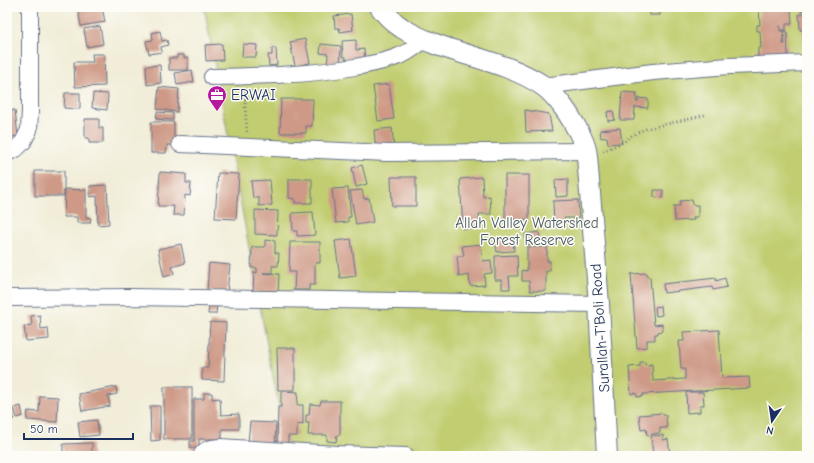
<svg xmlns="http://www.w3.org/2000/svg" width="814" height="463" font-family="'Comic Neue',sans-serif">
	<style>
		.green { fill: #c1cd6f; stroke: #6e7e66 }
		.building { fill: #ce9986 }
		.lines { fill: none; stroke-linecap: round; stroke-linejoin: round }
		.minor-casing { stroke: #667289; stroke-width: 18 }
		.major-casing { stroke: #667289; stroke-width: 22 }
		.path { stroke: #667289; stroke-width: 2.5; stroke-dasharray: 1 3; stroke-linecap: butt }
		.minor { stroke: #fff; stroke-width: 16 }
		.major { stroke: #fff; stroke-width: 20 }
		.labels { text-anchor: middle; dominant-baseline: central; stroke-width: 3; stroke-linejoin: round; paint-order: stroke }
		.poi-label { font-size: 15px; fill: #1b2f5e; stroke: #fdfcf7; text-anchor: start }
		.park-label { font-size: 15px; fill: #4d5e63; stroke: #fdfcf7 }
		.street-label { font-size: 15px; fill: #1b2f5e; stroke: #fdfcf7 }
	</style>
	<rect width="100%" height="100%" fill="#fdfcf7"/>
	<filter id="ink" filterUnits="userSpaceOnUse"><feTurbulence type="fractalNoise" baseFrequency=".025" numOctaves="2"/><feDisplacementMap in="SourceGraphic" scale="8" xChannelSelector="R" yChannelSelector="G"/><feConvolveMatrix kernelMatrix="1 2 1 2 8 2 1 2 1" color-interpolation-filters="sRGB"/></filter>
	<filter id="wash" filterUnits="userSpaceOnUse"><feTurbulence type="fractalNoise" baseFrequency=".012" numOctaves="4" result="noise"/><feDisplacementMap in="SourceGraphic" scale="16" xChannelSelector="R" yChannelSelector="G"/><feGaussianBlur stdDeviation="0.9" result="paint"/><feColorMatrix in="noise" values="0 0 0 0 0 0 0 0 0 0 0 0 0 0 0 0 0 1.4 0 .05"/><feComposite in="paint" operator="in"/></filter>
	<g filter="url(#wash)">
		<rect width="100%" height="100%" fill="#f1edd8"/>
		<polygon class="green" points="204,7 807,7 807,456 288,456"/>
		<g id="blocks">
			<g class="building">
				<polygon points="92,7 102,7 105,22 81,26 78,9"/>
				<rect x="650" y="7" width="10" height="8"/>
				<polygon points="759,7 791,7 792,24 786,24 786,30 781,30 780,26 780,31 783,31 783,44 785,44 784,31 787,31 788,56 758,58 758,48 761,48 760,31 757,31 757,25 760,25"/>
				<polygon points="801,7 807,7 807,11 801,12"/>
				<polygon points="351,14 353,30 340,32 339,28 335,28 334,16"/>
				<polygon points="799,14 807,14 807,44 804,44 803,30 800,30"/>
				<polygon points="100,26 103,44 87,47 84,29"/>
				<polygon points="160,31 162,41 167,40 168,45 161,47 162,52 149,54 146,41 153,40 152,33"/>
				<polygon points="305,39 310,63 295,66 290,42"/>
				<polygon points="356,40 356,50 364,49 365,62 346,63 346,57 343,57 342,41"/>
				<polygon points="222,44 223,60 206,61 205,45"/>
				<polygon points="243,44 257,45 256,57 242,57"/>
				<polygon points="321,44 341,46 340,66 327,65 328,54 320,53"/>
				<polygon points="272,48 276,48 277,65 269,66 268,55 272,55"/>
				<polygon points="92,54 104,54 105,86 75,87 74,62 93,62"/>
				<polygon points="177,55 184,55 184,58 188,58 188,70 169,70 169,58 177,58"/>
				<polygon points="160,65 161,83 147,85 146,66"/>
				<polygon points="192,70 194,82 177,85 175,73"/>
				<polygon points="389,84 394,119 378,121 373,86"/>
				<polygon points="159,87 179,89 177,112 157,109"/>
				<polygon points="622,92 637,93 636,102 638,102 638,98 648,99 648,108 635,107 634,120 620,120"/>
				<polygon points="65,93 80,93 80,109 64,108"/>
				<polygon points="93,93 108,94 107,110 92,108"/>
				<polygon points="281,99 313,99 312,126 306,126 306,133 280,133"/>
				<polygon points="15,110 18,136 7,138 7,111"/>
				<polygon points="525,110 549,114 552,131 526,132"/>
				<polygon points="613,111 615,120 608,121 607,112"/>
				<polygon points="157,112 173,113 173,120 156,119"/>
				<polygon points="85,119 99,119 99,128 103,128 103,143 89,143 89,138 85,138"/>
				<polygon points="151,122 174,122 174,145 167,145 166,153 151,153"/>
				<polygon points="392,128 394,150 376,152 374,130"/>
				<polygon points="620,128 622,143 608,144 607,137 601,138 600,130"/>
				<polygon points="362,165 367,184 356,187 352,168"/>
				<rect x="35" y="171" width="29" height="25"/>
				<polygon points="160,172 186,174 186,183 191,183 190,196 185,195 184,215 173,215 174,206 158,206"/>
				<polygon points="218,173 239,174 236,219 215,218"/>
				<polygon points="505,175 529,175 529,219 505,220"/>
				<polygon points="391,177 416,177 416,206 392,206"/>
				<polygon points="482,177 483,197 490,196 491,214 479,214 480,228 463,229 460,179"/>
				<polygon points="289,179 312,179 312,203 295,203 295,199 289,198"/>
				<polygon points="568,179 568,196 556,197 555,180"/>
				<polygon points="270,180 272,205 259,206 259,198 253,198 251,181"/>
				<polygon points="107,185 109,224 98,225 97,196 90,197 90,186"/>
				<polygon points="348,188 351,217 348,217 348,222 336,223 332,189"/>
				<polygon points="65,189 86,190 86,217 91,218 90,223 77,223 77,217 64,217"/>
				<polygon points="362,190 364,199 369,198 373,222 356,225 350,191"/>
				<polygon points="654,190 663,190 663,198 654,197"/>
				<polygon points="578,200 579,218 564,218 564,225 554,226 553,201"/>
				<polygon points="692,200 693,205 698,205 698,217 693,217 694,220 675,221 674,206 680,206 680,201"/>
				<polygon points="255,210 278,211 277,235 255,234"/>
				<polygon points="313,212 315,235 297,236 297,231 293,231 292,213"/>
				<polygon points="539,232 540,243 526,245 525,234"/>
				<polygon points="513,238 514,251 497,252 495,240"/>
				<polygon points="351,239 356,276 340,278 335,241"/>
				<polygon points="265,240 275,241 275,253 279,253 278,266 272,266 272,273 263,273 279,274 278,294 253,292 254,272 257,273 257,268 251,268 252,247 265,247"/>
				<polygon points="290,242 320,242 320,263 315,263 315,285 309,285 309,290 294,290 295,272 289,272"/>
				<polygon points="181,244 185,263 172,267 174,274 164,277 158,249"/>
				<polygon points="481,244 483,261 491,260 492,273 484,274 485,285 470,286 469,275 459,277 457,256 464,256 462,246"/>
				<polygon points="527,247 547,247 547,261 550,261 550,271 546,271 546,291 530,291 529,281 522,281 522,270 527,271"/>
				<polygon points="517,255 518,276 509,276 510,289 502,289 502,280 495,280 495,256"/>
				<polygon points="209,263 230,265 227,292 207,291"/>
				<polygon points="647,273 647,277 650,277 654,325 662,324 663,331 658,332 658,334 655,334 655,340 647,340 647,347 637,348 631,274"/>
				<polygon points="716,278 716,281 725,278 727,287 713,290 712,287 664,293 663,284"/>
				<polygon points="209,305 217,305 216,314 208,314"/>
				<polygon points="661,306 662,315 656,316 655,307"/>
				<polygon points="40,315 41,329 48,328 49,339 26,341 24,326 32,325 31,316"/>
				<polygon points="210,322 226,323 224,381 202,380 202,368 208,368"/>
				<polygon points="719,330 722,378 749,377 750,388 643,394 643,396 637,397 636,393 631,394 629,367 640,366 640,362 645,362 645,365 652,364 653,381 685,379 685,369 681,369 679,341 684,341 683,332"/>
				<polygon points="277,348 295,348 295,390 278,390"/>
				<polygon points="116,387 117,394 108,396 110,406 82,411 79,394"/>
				<rect x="164" y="387" width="28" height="52"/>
				<polygon points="281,391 298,392 297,405 303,405 303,425 297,424 297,436 288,436 288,444 277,444 278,407 281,407"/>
				<polygon points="686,392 703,392 704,405 700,405 700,412 687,413"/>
				<polygon points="204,393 212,393 212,399 220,398 221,415 239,414 239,429 222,429 222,439 199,439 199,448 190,448 190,441 194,441 194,399 204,399"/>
				<polygon points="40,396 58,397 57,422 27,420 28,411 39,412"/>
				<polygon points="7,400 10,400 14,419 7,420"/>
				<polygon points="321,401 340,401 340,435 337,435 336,442 327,441 327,435 308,435 309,423 306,423 306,415 309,415 310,404 320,405"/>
				<polygon points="21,406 23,416 17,418 14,408"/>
				<polygon points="150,406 160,406 160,440 151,441"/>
				<polygon points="662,413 663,415 666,415 667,428 660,428 660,433 647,435 646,429 641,430 639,415"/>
				<polygon points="97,420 99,435 80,437 78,422"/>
				<polygon points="250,422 276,423 275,443 248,442"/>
				<polygon points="663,435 663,440 668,439 670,454 653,455 651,436"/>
				<polygon points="92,443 92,456 63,456 63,444"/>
			</g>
		</g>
	</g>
	<g filter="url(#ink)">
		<use href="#blocks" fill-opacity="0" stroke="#667289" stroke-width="1"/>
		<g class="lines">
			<defs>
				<g id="minor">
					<path d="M212 77C260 76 308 75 355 67 370 64 385 62 399 56 409 53 417 45 425 39"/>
					<polyline points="544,86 653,72 729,66 807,63"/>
					<polyline points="180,144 388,153 586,151"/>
					<polyline points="7,153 16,149 23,142 29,130 30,111 30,7"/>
					<polyline points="7,298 131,297 599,304"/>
					<path d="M201 456C205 448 212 448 220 447L337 454 406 456"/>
				</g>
				<path id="major" d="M380 7C386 15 393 22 402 28 445 55 499 57 542 85 553 92 567 111 573 122 579 132 586 144 587 156L599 304 607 456"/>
			</defs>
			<use href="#minor" class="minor-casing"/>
			<use href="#major" class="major-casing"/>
			<g class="path">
				<polyline points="246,91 245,105 247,133"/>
				<polyline points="603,151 624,142 631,136 645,129 705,115"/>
			</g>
			<use href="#minor" class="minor"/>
			<use href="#major" class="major"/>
		</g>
	</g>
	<defs>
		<symbol id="office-pin" viewBox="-11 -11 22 30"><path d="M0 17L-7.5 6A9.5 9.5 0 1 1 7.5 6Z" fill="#b5179e" stroke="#fdfcf7"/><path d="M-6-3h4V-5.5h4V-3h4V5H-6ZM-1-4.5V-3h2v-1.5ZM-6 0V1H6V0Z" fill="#fff"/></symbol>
	</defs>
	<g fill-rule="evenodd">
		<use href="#office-pin" x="206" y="84" width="22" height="30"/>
	</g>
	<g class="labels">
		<g class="poi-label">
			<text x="231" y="95">ERWAI</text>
		</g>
		<g class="park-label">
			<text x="527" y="223">Allah Valley Watershed<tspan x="527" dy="17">Forest Reserve</tspan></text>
		</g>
		<g class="street-label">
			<text transform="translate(600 328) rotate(-94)">Surallah-T'Boli Road</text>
		</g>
	</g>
	<rect width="814" height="463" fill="none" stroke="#fdfcf7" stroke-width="24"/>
	<g transform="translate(772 421) rotate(193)" stroke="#fdfcf7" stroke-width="3" paint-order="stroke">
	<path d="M0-3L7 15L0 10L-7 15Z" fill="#1b2f5e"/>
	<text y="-6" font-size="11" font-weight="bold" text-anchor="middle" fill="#1b2f5e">N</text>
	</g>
	<path d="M24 433v6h109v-6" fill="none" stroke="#1b2f5e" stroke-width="2"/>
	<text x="30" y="433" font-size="12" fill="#1b2f5e" stroke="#fdfcf7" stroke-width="3" paint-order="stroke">50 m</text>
</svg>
